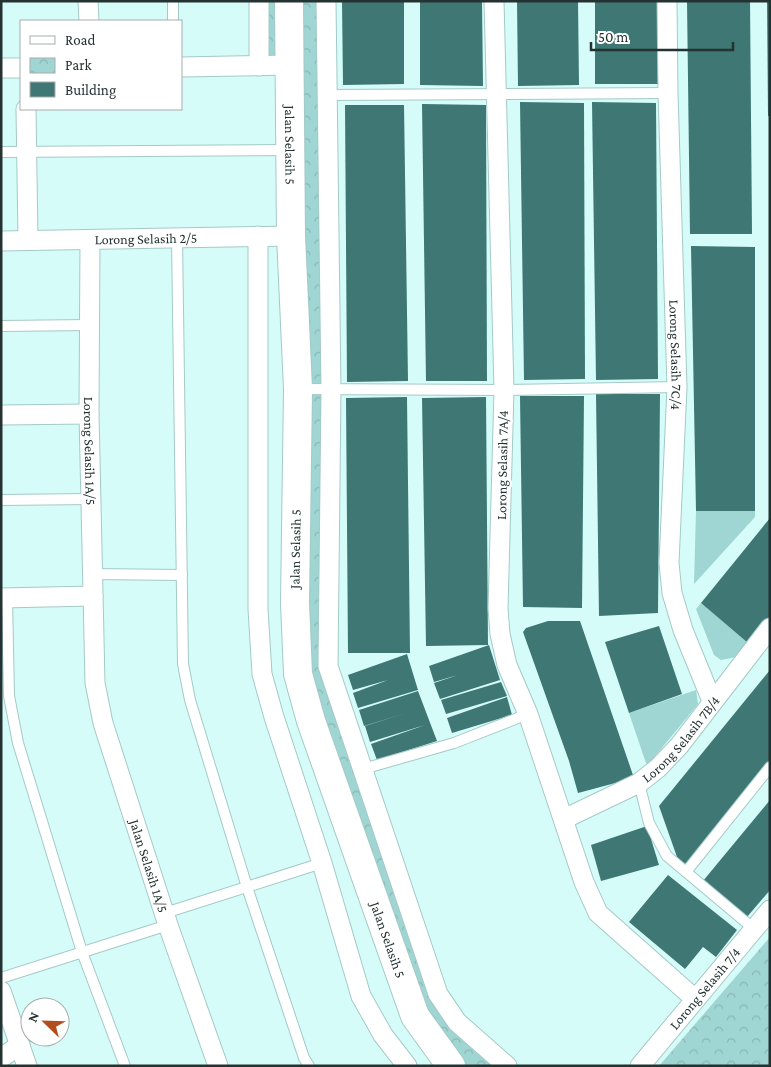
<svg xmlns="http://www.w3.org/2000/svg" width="771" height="1067" font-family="'Crimson Pro',serif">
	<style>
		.grass { fill: #9fd5d2 }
		.park { fill: url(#park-crowns) }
		.building { fill: #3e7774 }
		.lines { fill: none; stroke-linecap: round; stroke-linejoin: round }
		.lane-casing { stroke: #a4cac7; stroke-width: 12 }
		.street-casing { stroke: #a4cac7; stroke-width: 21 }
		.secondary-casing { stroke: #a4cac7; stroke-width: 30 }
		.lane { stroke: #fff; stroke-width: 10 }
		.street { stroke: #fff; stroke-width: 19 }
		.secondary { stroke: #fff; stroke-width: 28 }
		.labels { text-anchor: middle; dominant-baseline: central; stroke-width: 5; stroke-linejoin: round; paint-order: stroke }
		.street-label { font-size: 14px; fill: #243332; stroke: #fff }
	</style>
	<defs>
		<pattern id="park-crowns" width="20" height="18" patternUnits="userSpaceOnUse" patternTransform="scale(1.25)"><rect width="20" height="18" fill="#9fd5d2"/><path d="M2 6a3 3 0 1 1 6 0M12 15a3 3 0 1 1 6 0" fill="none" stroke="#89b7b5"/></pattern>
	</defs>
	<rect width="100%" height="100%" fill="#d5fcf9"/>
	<g class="grass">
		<polygon points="696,511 755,511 755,517 694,584"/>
		<polygon points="701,603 748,643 736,657 721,660 714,655 696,609"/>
		<polygon points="696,690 698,704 647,766 629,713"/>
	</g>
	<g class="park">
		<polygon points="259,1 326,1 328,666 438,994 507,1066 451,1066 438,1049 311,721 290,66 259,66"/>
		<polygon points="770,937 770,1066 659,1066"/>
	</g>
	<g class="building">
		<polygon points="342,1 404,1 404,84 343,85"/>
		<polygon points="420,1 482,1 483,86 420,85"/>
		<polygon points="517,1 578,1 579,85 518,86"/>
		<polygon points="595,1 657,1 658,84 595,84"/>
		<polygon points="687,1 750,1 752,234 690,234"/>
		<polygon points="767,1 770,1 770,116 768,116"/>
		<polygon points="520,102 584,103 585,379 524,380"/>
		<polygon points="592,102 656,103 658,379 596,380"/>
		<polygon points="422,104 486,105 487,381 426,381"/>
		<polygon points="345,105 404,105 408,381 347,382"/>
		<polygon points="691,246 755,247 755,511 696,511"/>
		<polygon points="596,394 660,394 658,613 599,616"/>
		<polygon points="520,396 584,396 582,608 523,607"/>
		<polygon points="407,397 410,653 348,653 346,398"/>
		<polygon points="486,397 488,645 426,646 422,398"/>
		<polygon points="770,518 770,617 748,643 701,603"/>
		<polygon points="548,621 580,621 634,778 578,793 569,761 523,632 526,628"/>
		<polygon points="659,626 682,694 629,713 605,642"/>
		<polygon points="489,645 500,680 440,699 434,683 458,675 434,682 429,666"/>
		<polygon points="407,654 418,690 358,708 353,693 388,680 353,690 348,675"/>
		<polygon points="770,670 770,760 687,867 677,857 659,806"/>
		<polygon points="501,682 507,696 446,714 441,700"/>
		<polygon points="418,691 437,741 377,760 371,744 425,725 370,742 365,726 406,713 364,726 359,710"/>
		<polygon points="507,697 512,715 452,733 447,718"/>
		<polygon points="770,800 770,890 747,917 703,881"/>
		<polygon points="647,826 659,865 601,881 591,845"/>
		<polygon points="668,875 737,930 716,957 703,947 685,969 629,922"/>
	</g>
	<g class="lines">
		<defs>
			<g id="lane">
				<polyline points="173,21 173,1"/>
				<polyline points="327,95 668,93"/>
				<polyline points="1,152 290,150"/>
				<polyline points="177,238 183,664 190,700 247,887 304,1058 309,1066"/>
				<polyline points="1,326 89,325"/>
				<polyline points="298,389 504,390 677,387"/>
				<polyline points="1,500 91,499"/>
				<polyline points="92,574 182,575"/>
				<polyline points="7,598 9,696 18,743 82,952 125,1066"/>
				<polyline points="363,769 454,743 528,714"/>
				<polyline points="639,783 649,823 667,856 754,929"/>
				<polyline points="686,872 770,767"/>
				<polyline points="165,913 322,863"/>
				<polyline points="1,978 168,925"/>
			</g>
			<g id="street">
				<polyline points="88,1 89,21"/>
				<polyline points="326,1 331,390 328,666 438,994 457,1022 507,1066"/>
				<polyline points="494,1 504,390 498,608 500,634 507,665 528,714 584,882 598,913 695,999"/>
				<path id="s1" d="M667 1 668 93 677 387 669 563 672 593 683 630 712 701"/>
				<polyline points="259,66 259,1"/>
				<polyline points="181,67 290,65"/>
				<polyline points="1,68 21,68"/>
				<polyline points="26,109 28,240"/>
				<polyline points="258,236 258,609 262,674 274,717 322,863 361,996 383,1035 407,1066"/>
				<path id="s2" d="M90 240 89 414 95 683 103 723 168 925 218 1066"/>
				<path id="s3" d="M1 241 291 236"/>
				<polyline points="1,415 89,414"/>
				<polyline points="1,598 93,596"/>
				<path id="s4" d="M564 819 639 783 658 768 679 746 770 628"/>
				<polyline points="1,991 27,1066"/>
				<polyline points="1,1058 20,1045"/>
				<path id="s5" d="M640 1066 770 910"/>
			</g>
			<g id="secondary">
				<path id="s6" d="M289 1 291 236 298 389 295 603 298 674 311 721 415 1016 451 1066"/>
			</g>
		</defs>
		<use href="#lane" class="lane-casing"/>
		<use href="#street" class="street-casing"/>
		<use href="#secondary" class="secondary-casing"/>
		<use href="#lane" class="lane"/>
		<use href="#street" class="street"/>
		<use href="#secondary" class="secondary"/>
	</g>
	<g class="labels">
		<g class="street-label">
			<text stroke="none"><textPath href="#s6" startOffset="144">Jalan Selasih 5</textPath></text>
			<text stroke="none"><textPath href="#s3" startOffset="145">Lorong Selasih 2/5</textPath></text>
			<text stroke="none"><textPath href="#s1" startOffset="354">Lorong Selasih 7C/4</textPath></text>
			<text stroke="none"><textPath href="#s2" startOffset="211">Lorong Selasih 1A/5</textPath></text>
			<text transform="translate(502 465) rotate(-89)">Lorong Selasih 7A/4</text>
			<text transform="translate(295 549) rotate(-89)">Jalan Selasih 5</text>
			<text stroke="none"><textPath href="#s4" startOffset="144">Lorong Selasih 7B/4</textPath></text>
			<text stroke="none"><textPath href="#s2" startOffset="634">Jalan Selasih 1A/5</textPath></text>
			<text stroke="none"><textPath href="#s6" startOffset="954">Jalan Selasih 5</textPath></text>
			<text stroke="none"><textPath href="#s5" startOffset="101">Lorong Selasih 7/4</textPath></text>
		</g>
	</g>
	<rect width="771" height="1067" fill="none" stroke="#243332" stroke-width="5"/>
	<rect x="20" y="20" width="162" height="90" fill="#ffffff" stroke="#a7adad"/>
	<rect x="30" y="36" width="25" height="8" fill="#ffffff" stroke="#a7adad"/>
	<text x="65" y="45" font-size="15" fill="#243332">Road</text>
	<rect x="30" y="58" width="25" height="15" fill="url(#park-crowns)" stroke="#a7adad"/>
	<text x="65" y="70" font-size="15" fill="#243332">Park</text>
	<rect x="30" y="82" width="25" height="15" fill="#3e7774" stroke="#a7adad"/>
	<text x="65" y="95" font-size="15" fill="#243332">Building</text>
	<g transform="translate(45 1022) rotate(293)"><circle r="24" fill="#ffffff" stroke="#a7adad"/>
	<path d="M0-4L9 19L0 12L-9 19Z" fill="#b24d20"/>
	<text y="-8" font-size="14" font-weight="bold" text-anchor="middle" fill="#243332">N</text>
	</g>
	<path d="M591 42v8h142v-8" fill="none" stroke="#243332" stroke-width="2.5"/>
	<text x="598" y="42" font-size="15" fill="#243332" stroke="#ffffff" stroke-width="4" paint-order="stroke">50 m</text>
</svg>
